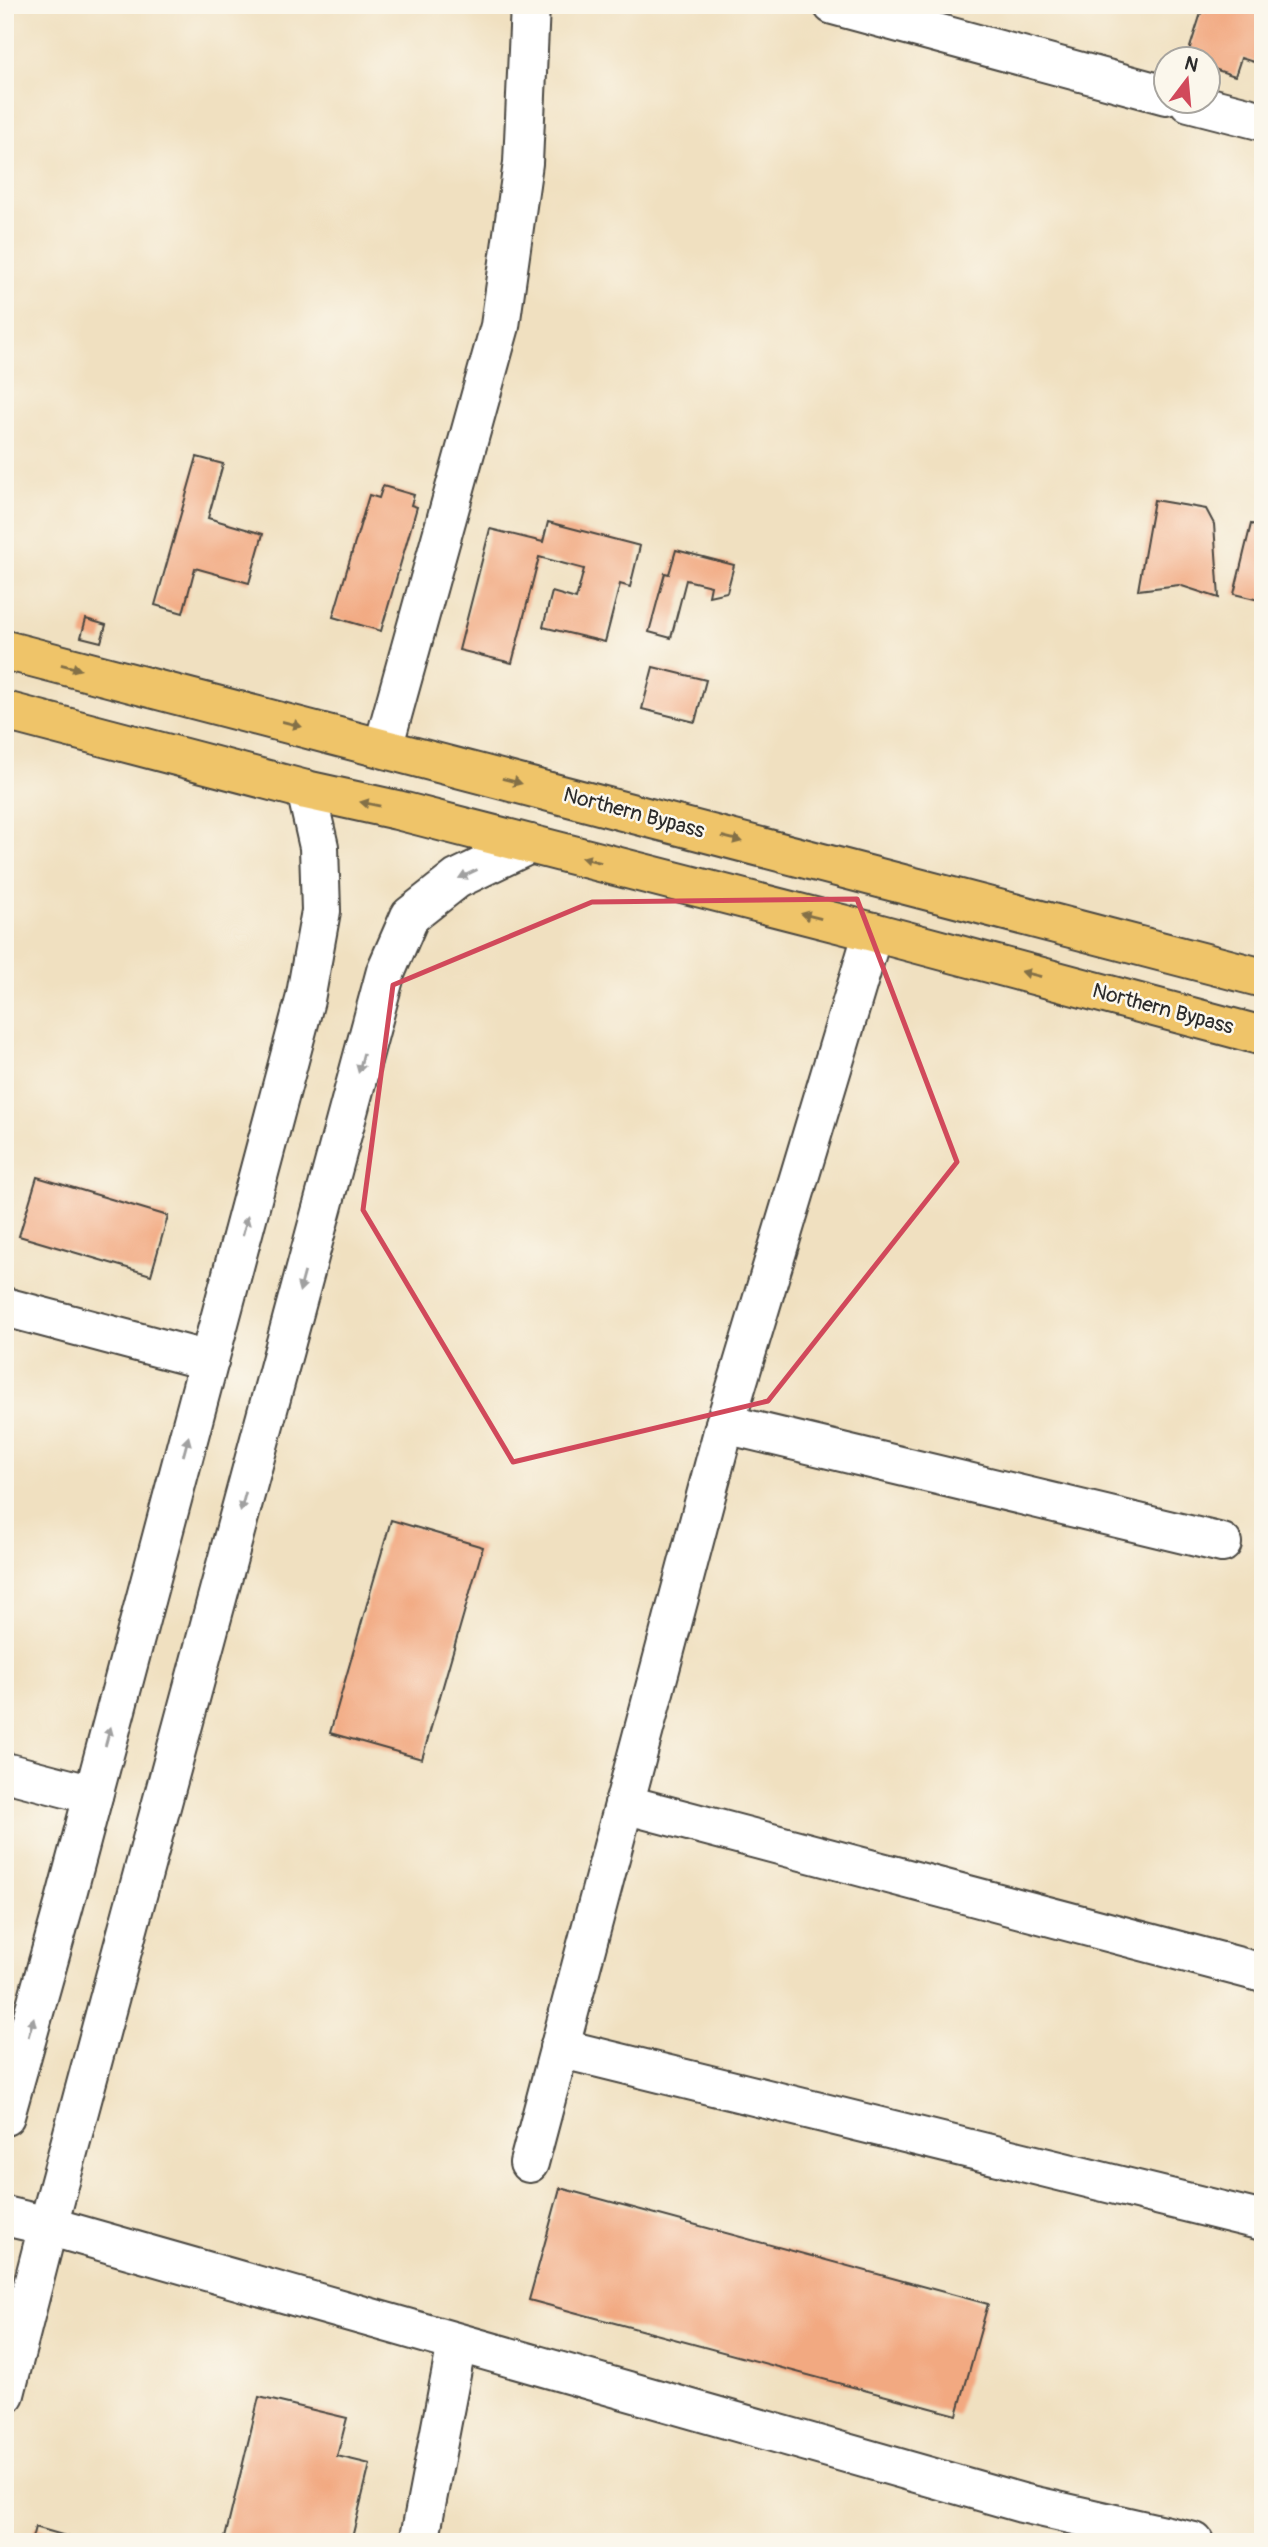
<svg xmlns="http://www.w3.org/2000/svg" width="1268" height="2547" font-family="Pangolin,sans-serif">
	<style>
		.building { fill: #f2a981 }
		.lines { fill: none; stroke-linecap: round; stroke-linejoin: round }
		.street-casing { stroke: #494641; stroke-width: 42 }
		.primary-casing { stroke: #494641; stroke-width: 42 }
		.street { stroke: #fff; stroke-width: 38 }
		.primary { stroke: #efc469; stroke-width: 38 }
		.oneway { fill: #837047 }
		.oneway2 { fill: #a0a0a0 }
		.marked { fill: none; stroke: #d1495b; stroke-width: 5; stroke-linejoin: round }
		.labels { text-anchor: middle; dominant-baseline: central; stroke-width: 5; stroke-linejoin: round; paint-order: stroke }
		.street-label { font-size: 21px; fill: #2b2b2b; stroke: #fbf7ec }
	</style>
	<rect width="100%" height="100%" fill="#fbf7ec"/>
	<filter id="ink" filterUnits="userSpaceOnUse"><feTurbulence type="fractalNoise" baseFrequency=".0143" numOctaves="2"/><feDisplacementMap in="SourceGraphic" scale="14" xChannelSelector="R" yChannelSelector="G"/><feConvolveMatrix kernelMatrix="1 2 1 2 8 2 1 2 1" color-interpolation-filters="sRGB"/></filter>
	<filter id="wash" filterUnits="userSpaceOnUse"><feTurbulence type="fractalNoise" baseFrequency=".00686" numOctaves="4" result="noise"/><feDisplacementMap in="SourceGraphic" scale="28" xChannelSelector="R" yChannelSelector="G"/><feGaussianBlur stdDeviation="1.57" result="paint"/><feColorMatrix in="noise" values="0 0 0 0 0 0 0 0 0 0 0 0 0 0 0 0 0 1.4 0 .05"/><feComposite in="paint" operator="in"/></filter>
	<g filter="url(#wash)">
		<rect width="100%" height="100%" fill="#f0e0c0"/>
		<g id="blocks">
			<g class="building">
				<polygon points="1208,5 1263,5 1263,65 1241,58 1235,76 1208,67 1208,60 1186,60 1202,10 1206,12"/>
				<polygon points="197,457 223,464 208,518 263,534 249,583 195,568 183,613 155,605"/>
				<polygon points="383,486 414,495 411,505 417,507 381,631 333,617 369,495 379,498"/>
				<polygon points="1154,500 1206,509 1214,524 1219,598 1179,585 1138,590"/>
				<polygon points="548,522 640,546 630,587 620,584 605,642 543,627 552,592 576,599 584,569 539,557 512,663 459,650 490,529 543,542"/>
				<polygon points="1251,524 1263,526 1263,601 1234,594"/>
				<polygon points="676,550 734,565 727,592 709,596 711,586 686,580 671,638 649,632 665,573 669,574"/>
				<polygon points="86,619 106,625 101,642 81,637"/>
				<polygon points="653,667 706,680 695,722 642,709"/>
				<polygon points="37,1177 168,1216 151,1275 19,1236"/>
				<polygon points="391,1520 483,1547 422,1759 330,1733"/>
				<polygon points="560,2188 988,2304 957,2415 529,2300"/>
				<polygon points="259,2397 347,2418 337,2456 370,2464 351,2542 224,2542"/>
				<polygon points="35,2527 83,2541 83,2542 31,2542"/>
			</g>
		</g>
	</g>
	<g filter="url(#ink)">
		<use href="#blocks" fill-opacity="0" stroke="#494641" stroke-width="2"/>
		<g class="lines">
			<defs>
				<g id="street">
					<polyline points="833,5 1166,95"/>
					<polyline points="1189,102 1263,121"/>
					<polyline points="383,748 500,326 523,163 530,5"/>
					<polyline points="5,1307 209,1361"/>
					<polyline points="725,1424 1222,1543"/>
					<polyline points="5,1772 93,1795"/>
					<polyline points="624,1804 1263,1973"/>
					<polyline points="559,2048 1263,2221"/>
					<polyline points="5,2116 64,1905 305,1000 321,911 319,847 306,790"/>
					<polyline points="529,2163 725,1424 873,932"/>
					<polyline points="5,2216 48,2226 1022,2503 1194,2542"/>
					<polyline points="5,2394 48,2226 386,971 410,916 457,879 530,844"/>
					<polyline points="419,2542 457,2343"/>
				</g>
				<g id="primary">
					<polyline points="5,650 1263,978"/>
					<polyline points="5,711 306,790 397,810 873,932 1263,1036"/>
				</g>
			</defs>
			<use href="#street" class="street-casing"/>
			<use href="#primary" class="primary-casing"/>
			<use href="#street" class="street"/>
			<use href="#primary" class="primary"/>
		</g>
		<defs><path id="oneway-solid" d="M-6-.8H1V-3.2L6.5 0L1 3.2V.8H-6Z" transform="scale(1.75)"/></defs>
		<g class="oneway">
			<use href="#oneway-solid" transform="translate(71 667) rotate(15)"/>
			<use href="#oneway-solid" transform="translate(292 724) rotate(15)"/>
			<use href="#oneway-solid" transform="translate(512 781) rotate(15)"/>
			<use href="#oneway-solid" transform="translate(370 804) rotate(-168)"/>
			<use href="#oneway-solid" transform="translate(732 839) rotate(15)"/>
			<use href="#oneway-solid" transform="translate(591 860) rotate(-166)"/>
			<use href="#oneway-solid" transform="translate(811 916) rotate(-166)"/>
			<use href="#oneway-solid" transform="translate(1031 974) rotate(-165)"/>
		</g>
		<g class="oneway2">
			<use href="#oneway-solid" transform="translate(468 874) rotate(155)"/>
			<use href="#oneway-solid" transform="translate(361 1063) rotate(105)"/>
			<use href="#oneway-solid" transform="translate(245 1226) rotate(-75)"/>
			<use href="#oneway-solid" transform="translate(302 1282) rotate(105)"/>
			<use href="#oneway-solid" transform="translate(186 1446) rotate(-75)"/>
			<use href="#oneway-solid" transform="translate(243 1502) rotate(105)"/>
			<use href="#oneway-solid" transform="translate(108 1736) rotate(-75)"/>
			<use href="#oneway-solid" transform="translate(31 2027) rotate(-74)"/>
		</g>
	</g>
	<path class="marked" d="M857 899 957 1162 768 1401 513 1462 363 1210 393 985 592 902Z"/>
	<g class="labels">
		<g class="street-label">
			<text transform="translate(634 813) rotate(15)">Northern Bypass</text>
			<text transform="translate(1163 1009) rotate(15)">Northern Bypass</text>
		</g>
	</g>
	<rect width="1268" height="2547" fill="none" stroke="#fbf7ec" stroke-width="28"/>
	<g transform="translate(1187 80) rotate(16)"><circle r="33" fill="#fbf7ec" stroke="#a8a59f" stroke-width="2"/>
	<path d="M0-5L12 26L0 18L-12 26Z" fill="#d1495b"/>
	<text y="-10" font-size="19" font-weight="bold" text-anchor="middle" fill="#2b2b2b">N</text>
	</g>
</svg>
